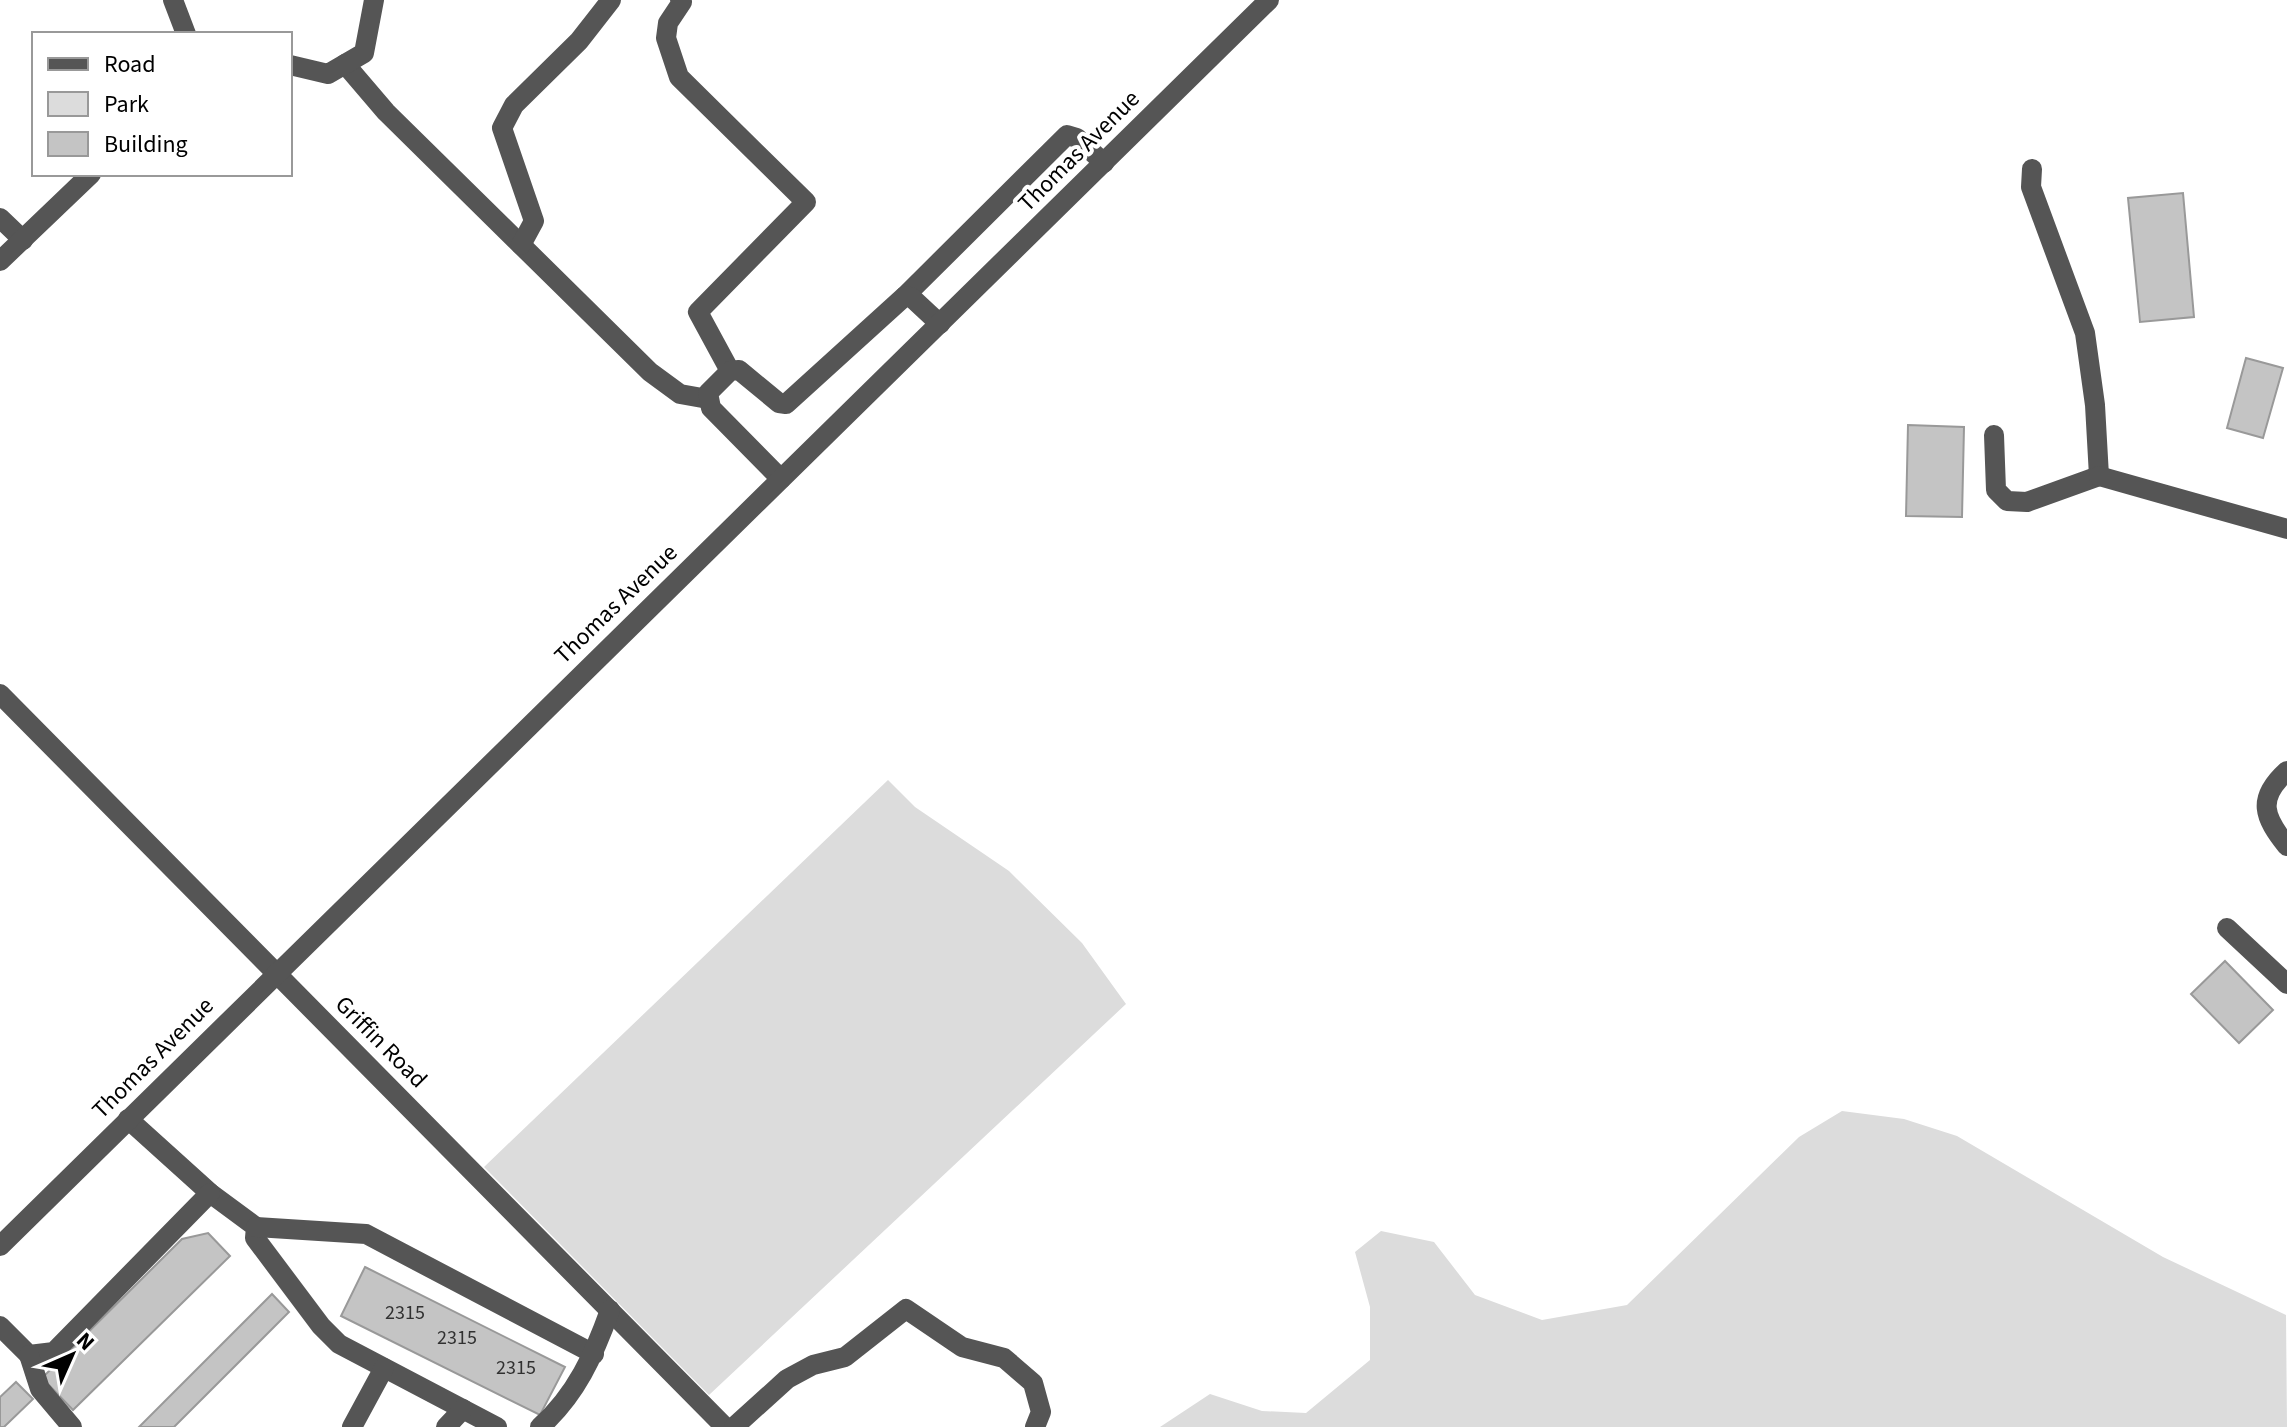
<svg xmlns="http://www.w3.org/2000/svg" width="2287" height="1427" font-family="'Source Sans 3',sans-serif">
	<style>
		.green { fill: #dcdcdc }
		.building { fill: #c4c4c4; stroke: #999; stroke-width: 2 }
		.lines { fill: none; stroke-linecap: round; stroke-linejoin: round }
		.minor { stroke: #555; stroke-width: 20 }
		.labels { text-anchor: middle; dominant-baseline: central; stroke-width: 8; stroke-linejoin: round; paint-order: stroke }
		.number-label { font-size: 20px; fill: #313131 }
		.street-label { font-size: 24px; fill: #000; stroke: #fff }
	</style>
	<rect width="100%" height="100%" fill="#fff"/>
	<g class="green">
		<polygon points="888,780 915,807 1009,871 1082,943 1126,1004 709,1395 484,1167"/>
		<polygon points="1842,1111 1904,1119 1957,1136 2163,1257 2286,1315 2287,1427 1160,1427 1210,1394 1262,1411 1306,1413 1370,1360 1370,1307 1355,1252 1381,1231 1434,1242 1475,1295 1542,1320 1627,1305 1799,1137"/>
	</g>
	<g class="building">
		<polygon points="2183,193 2194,317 2140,322 2128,198"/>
		<polygon points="2246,358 2283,368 2263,438 2227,428"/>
		<polygon points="1908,425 1964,427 1962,517 1906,516"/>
		<polygon points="2225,961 2273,1010 2239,1043 2191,994"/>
		<polygon points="208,1233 230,1256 73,1410 42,1378 182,1239"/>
		<polygon points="365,1267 565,1367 540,1415 341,1316"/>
		<polygon points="272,1294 289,1312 174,1427 139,1427"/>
		<polygon points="16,1382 33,1399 4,1427 0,1427 0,1397"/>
	</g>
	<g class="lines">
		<g class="minor">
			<polyline points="173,0 186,34"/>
			<polyline points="680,0 682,2 668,23 666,38 679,77 806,202 698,312 730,371"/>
			<polyline points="345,64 386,112 650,372 680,394 708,399"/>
			<polyline points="290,65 328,74 364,53 374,0"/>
			<polyline points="2032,169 2031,187 2085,333 2095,405 2099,476"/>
			<polyline points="0,218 23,240"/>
			<polyline points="521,245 534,221 502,128 514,105 579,41 611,0"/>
			<polyline points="0,261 91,174"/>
			<polyline points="905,296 1067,135 1077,138 1104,163"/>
			<polyline points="1994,435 1996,490 2007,501 2027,502 2099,476"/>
			<polyline points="2099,476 2287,529"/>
			<polyline points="781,479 711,408 708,393 730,371 739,370 779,403 786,404 905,296 911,297 940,324"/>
			<polyline points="0,694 725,1427"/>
			<path d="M2287 771C2256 799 2264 817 2287 846"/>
			<polyline points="2227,928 2287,984"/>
			<polyline points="128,1119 210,1193 256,1227 255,1238 321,1326 339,1344 497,1427"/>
			<polyline points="256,1227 366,1234 594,1354"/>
			<polyline points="0,1246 1269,0"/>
			<polyline points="0,1326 29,1355 54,1352 210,1193"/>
			<polyline points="29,1355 40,1389 72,1427"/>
			<polyline points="352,1427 384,1368"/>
			<polyline points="446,1427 463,1409"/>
			<path d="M540 1427C576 1395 594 1355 610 1310"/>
			<polyline points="734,1427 787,1379 813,1365 845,1357 906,1309 962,1347 1004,1358 1033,1383 1041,1412 1035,1427"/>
		</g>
	</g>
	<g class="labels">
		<g class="number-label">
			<text x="405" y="1313">2315</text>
			<text x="457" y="1338">2315</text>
			<text x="516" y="1368">2315</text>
		</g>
		<g class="street-label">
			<text transform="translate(1079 151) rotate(-45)">Thomas Avenue</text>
			<text transform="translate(616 604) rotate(-44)">Thomas Avenue</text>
			<text transform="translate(381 1042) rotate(45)">Griffin Road</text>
			<text transform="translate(153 1058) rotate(-45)">Thomas Avenue</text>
		</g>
	</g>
	<rect x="32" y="32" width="260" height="144" fill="#ffffff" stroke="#999999" stroke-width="2"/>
	<rect x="48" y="58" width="40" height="12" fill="#555555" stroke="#999999" stroke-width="2"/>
	<text x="104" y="72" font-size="24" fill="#000000">Road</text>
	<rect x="48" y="92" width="40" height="24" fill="#dcdcdc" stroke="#999999" stroke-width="2"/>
	<text x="104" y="112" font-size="24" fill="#000000">Park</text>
	<rect x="48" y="132" width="40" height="24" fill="#c4c4c4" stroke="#999999" stroke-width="2"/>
	<text x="104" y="152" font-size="24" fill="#000000">Building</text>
	<g transform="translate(72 1355) rotate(45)" stroke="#ffffff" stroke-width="6" paint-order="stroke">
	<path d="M0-6L14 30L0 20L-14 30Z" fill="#000000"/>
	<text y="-12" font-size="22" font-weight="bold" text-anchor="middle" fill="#000000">N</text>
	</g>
</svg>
